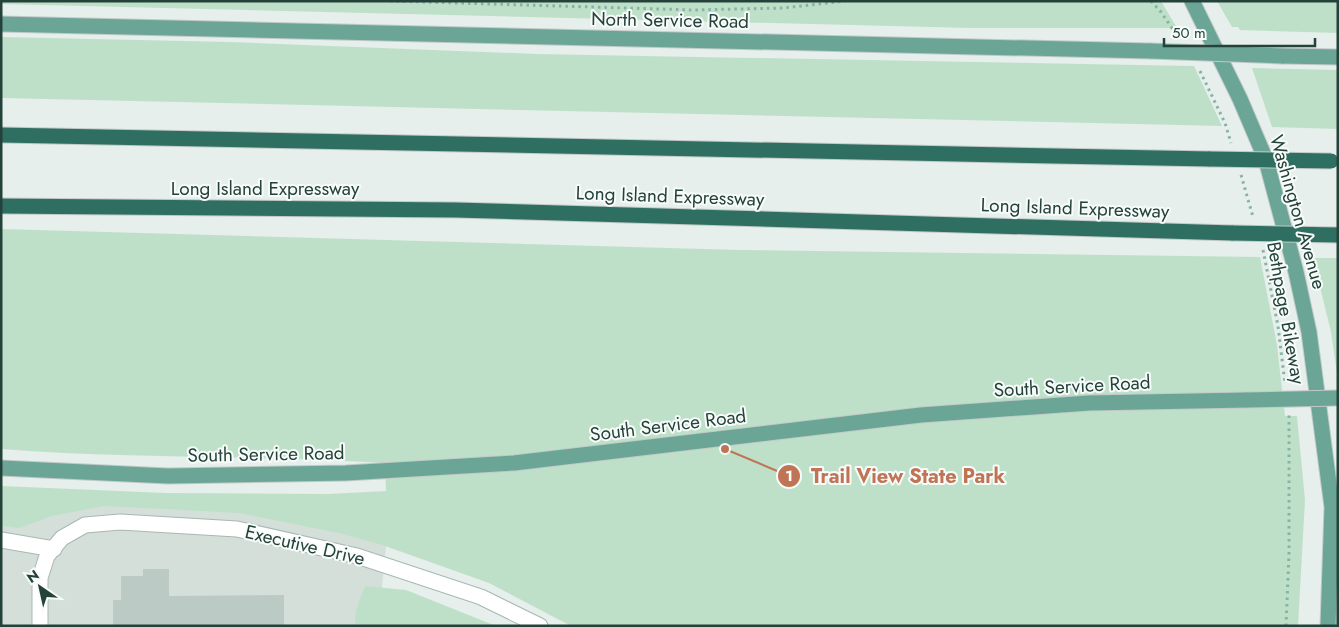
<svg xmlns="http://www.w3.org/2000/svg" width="1339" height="627" font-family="Jost,sans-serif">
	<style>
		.built { fill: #d4dfda }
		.green { fill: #bfe0c8 }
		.building { fill: #bbcac4 }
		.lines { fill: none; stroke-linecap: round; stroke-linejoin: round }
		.minor-casing { stroke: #a8b8b2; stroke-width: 17 }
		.major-casing { stroke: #c2cac8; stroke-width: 17 }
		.highway-casing { stroke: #c2cac8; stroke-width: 17 }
		.path { stroke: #86b3a5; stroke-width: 3; stroke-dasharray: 2.5 4; stroke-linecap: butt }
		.minor { stroke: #fff; stroke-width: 15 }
		.major { stroke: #6aa596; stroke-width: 15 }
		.highway { stroke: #2f6f62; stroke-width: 15 }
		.major-bridge-casing { stroke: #c2cac8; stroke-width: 17; stroke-linecap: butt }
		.highway-bridge-casing { stroke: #c2cac8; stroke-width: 17; stroke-linecap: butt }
		.major-bridge { stroke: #6aa596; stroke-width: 15 }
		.highway-bridge { stroke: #2f6f62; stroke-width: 15 }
		.labels { text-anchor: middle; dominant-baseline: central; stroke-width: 4; stroke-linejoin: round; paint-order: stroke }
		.street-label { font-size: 19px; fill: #24423a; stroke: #f7fbf9 }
		.leader { fill: none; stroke: #c07456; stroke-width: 2 }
		.callout-dot { fill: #c07456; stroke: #f7fbf9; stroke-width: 2 }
		.mark-label { font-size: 15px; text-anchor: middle; font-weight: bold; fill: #fff }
		.callout-label { font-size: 20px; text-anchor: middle; font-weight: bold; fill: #c07456; stroke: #f7fbf9; stroke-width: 4; stroke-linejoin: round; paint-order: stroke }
	</style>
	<rect width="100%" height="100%" fill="#e6efeb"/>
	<polygon class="built" points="1,490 384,510 386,547 378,626 1,626"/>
	<g class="green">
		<polygon points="1,1 1161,1 1177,28 970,28 1,4"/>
		<polygon points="1217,1 1338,1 1338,33 1240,30 1238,27 1232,27"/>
		<polygon points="1,37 230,42 537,54 1194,66 1222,126 1,98"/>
		<polygon points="1252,68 1338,70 1338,129 1272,127"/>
		<path d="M1 229 740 250 1260 257 1277 345 1285 416H1297L1305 500 1298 626H571L489 583 385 546 343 534 239 513 104 506 52 516 19 528 1 526V486L166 493 328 494 386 491 385 463C257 455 129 459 1 449Z"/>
		<polygon points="1313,258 1338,258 1338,380 1331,332"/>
		<polygon points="365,586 406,590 496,626 355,626 356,610"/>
	</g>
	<polygon class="building" points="143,569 169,569 169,596 284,595 284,626 113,626 113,600 121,600 121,576 143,576"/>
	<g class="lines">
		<defs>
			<g id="minor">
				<polyline points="1,540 54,549"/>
				<polyline points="40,626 40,578 47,556 62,538 85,525 120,522 237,529 357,556 481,597 540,626"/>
			</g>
			<g id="major">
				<polyline points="1192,1 1240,99 1266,160 1296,272 1309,332 1332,507 1328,626"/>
				<polyline points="1,24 1151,51"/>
				<polyline points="1282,56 1338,57"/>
				<polyline points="1,468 168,476 346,473 514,463 921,415 1089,403 1247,400"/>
			</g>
			<g id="highway">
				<polyline points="1,135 1210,159"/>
				<polyline points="1,206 456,210 1233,233"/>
			</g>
		</defs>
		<use href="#minor" class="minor-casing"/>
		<use href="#major" class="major-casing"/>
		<use href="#highway" class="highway-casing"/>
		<g class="path">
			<polyline points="390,1 693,10 783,8 845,1"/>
			<polyline points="1151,1 1161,12 1176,34"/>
			<polyline points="1200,71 1225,123 1231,143"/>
			<polyline points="1241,175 1253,217"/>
			<polyline points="1263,250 1278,326 1285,384"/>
			<polyline points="1286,626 1289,554 1289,415"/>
		</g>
		<use href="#minor" class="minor"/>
		<use href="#major" class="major"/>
		<use href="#highway" class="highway"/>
		<defs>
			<g id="major-bridge">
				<polyline points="1151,51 1282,56"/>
				<polyline points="1247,400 1338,398"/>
			</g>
			<g id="highway-bridge">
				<polyline points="1210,159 1331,161"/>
				<polyline points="1233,233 1338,235"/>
			</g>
		</defs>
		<use href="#major-bridge" class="major-bridge-casing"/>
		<use href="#highway-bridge" class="highway-bridge-casing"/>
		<use href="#major-bridge" class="major-bridge"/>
		<use href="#highway-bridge" class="highway-bridge"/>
	</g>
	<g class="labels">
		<g class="street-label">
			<text transform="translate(670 20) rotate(1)">North Service Road</text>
			<text x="265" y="188">Long Island Expressway</text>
			<text transform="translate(670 196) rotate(2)">Long Island Expressway</text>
			<text transform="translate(1075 208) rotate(2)">Long Island Expressway</text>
			<text transform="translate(1298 212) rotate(74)">Washington Avenue</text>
			<text transform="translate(1286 313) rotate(80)">Bethpage Bikeway</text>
			<text transform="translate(1072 386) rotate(-3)">South Service Road</text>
			<text transform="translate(668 425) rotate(-7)">South Service Road</text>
			<text transform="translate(266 454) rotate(-1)">South Service Road</text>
			<text transform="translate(305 545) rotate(13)">Executive Drive</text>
		</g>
	</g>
	<path class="leader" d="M725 449L789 476"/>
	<g class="callout-dot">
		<circle cx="725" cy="449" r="5"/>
		<circle cx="789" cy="476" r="12"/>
	</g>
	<g class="mark-label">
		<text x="789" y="481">1</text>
	</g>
	<g class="callout-label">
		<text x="908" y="483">Trail View State Park</text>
	</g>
	<rect width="1339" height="627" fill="none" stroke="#24423a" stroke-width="5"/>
	<g transform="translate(40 587) rotate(326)" stroke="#f7fbf9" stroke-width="4" paint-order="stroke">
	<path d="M0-4L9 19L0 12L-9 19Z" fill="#24423a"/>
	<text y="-8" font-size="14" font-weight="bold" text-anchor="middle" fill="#24423a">N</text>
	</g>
	<path d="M1164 38v8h151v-8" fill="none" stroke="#24423a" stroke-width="2.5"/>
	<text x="1172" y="38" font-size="15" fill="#24423a" stroke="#f7fbf9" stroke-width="4" paint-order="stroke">50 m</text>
</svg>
